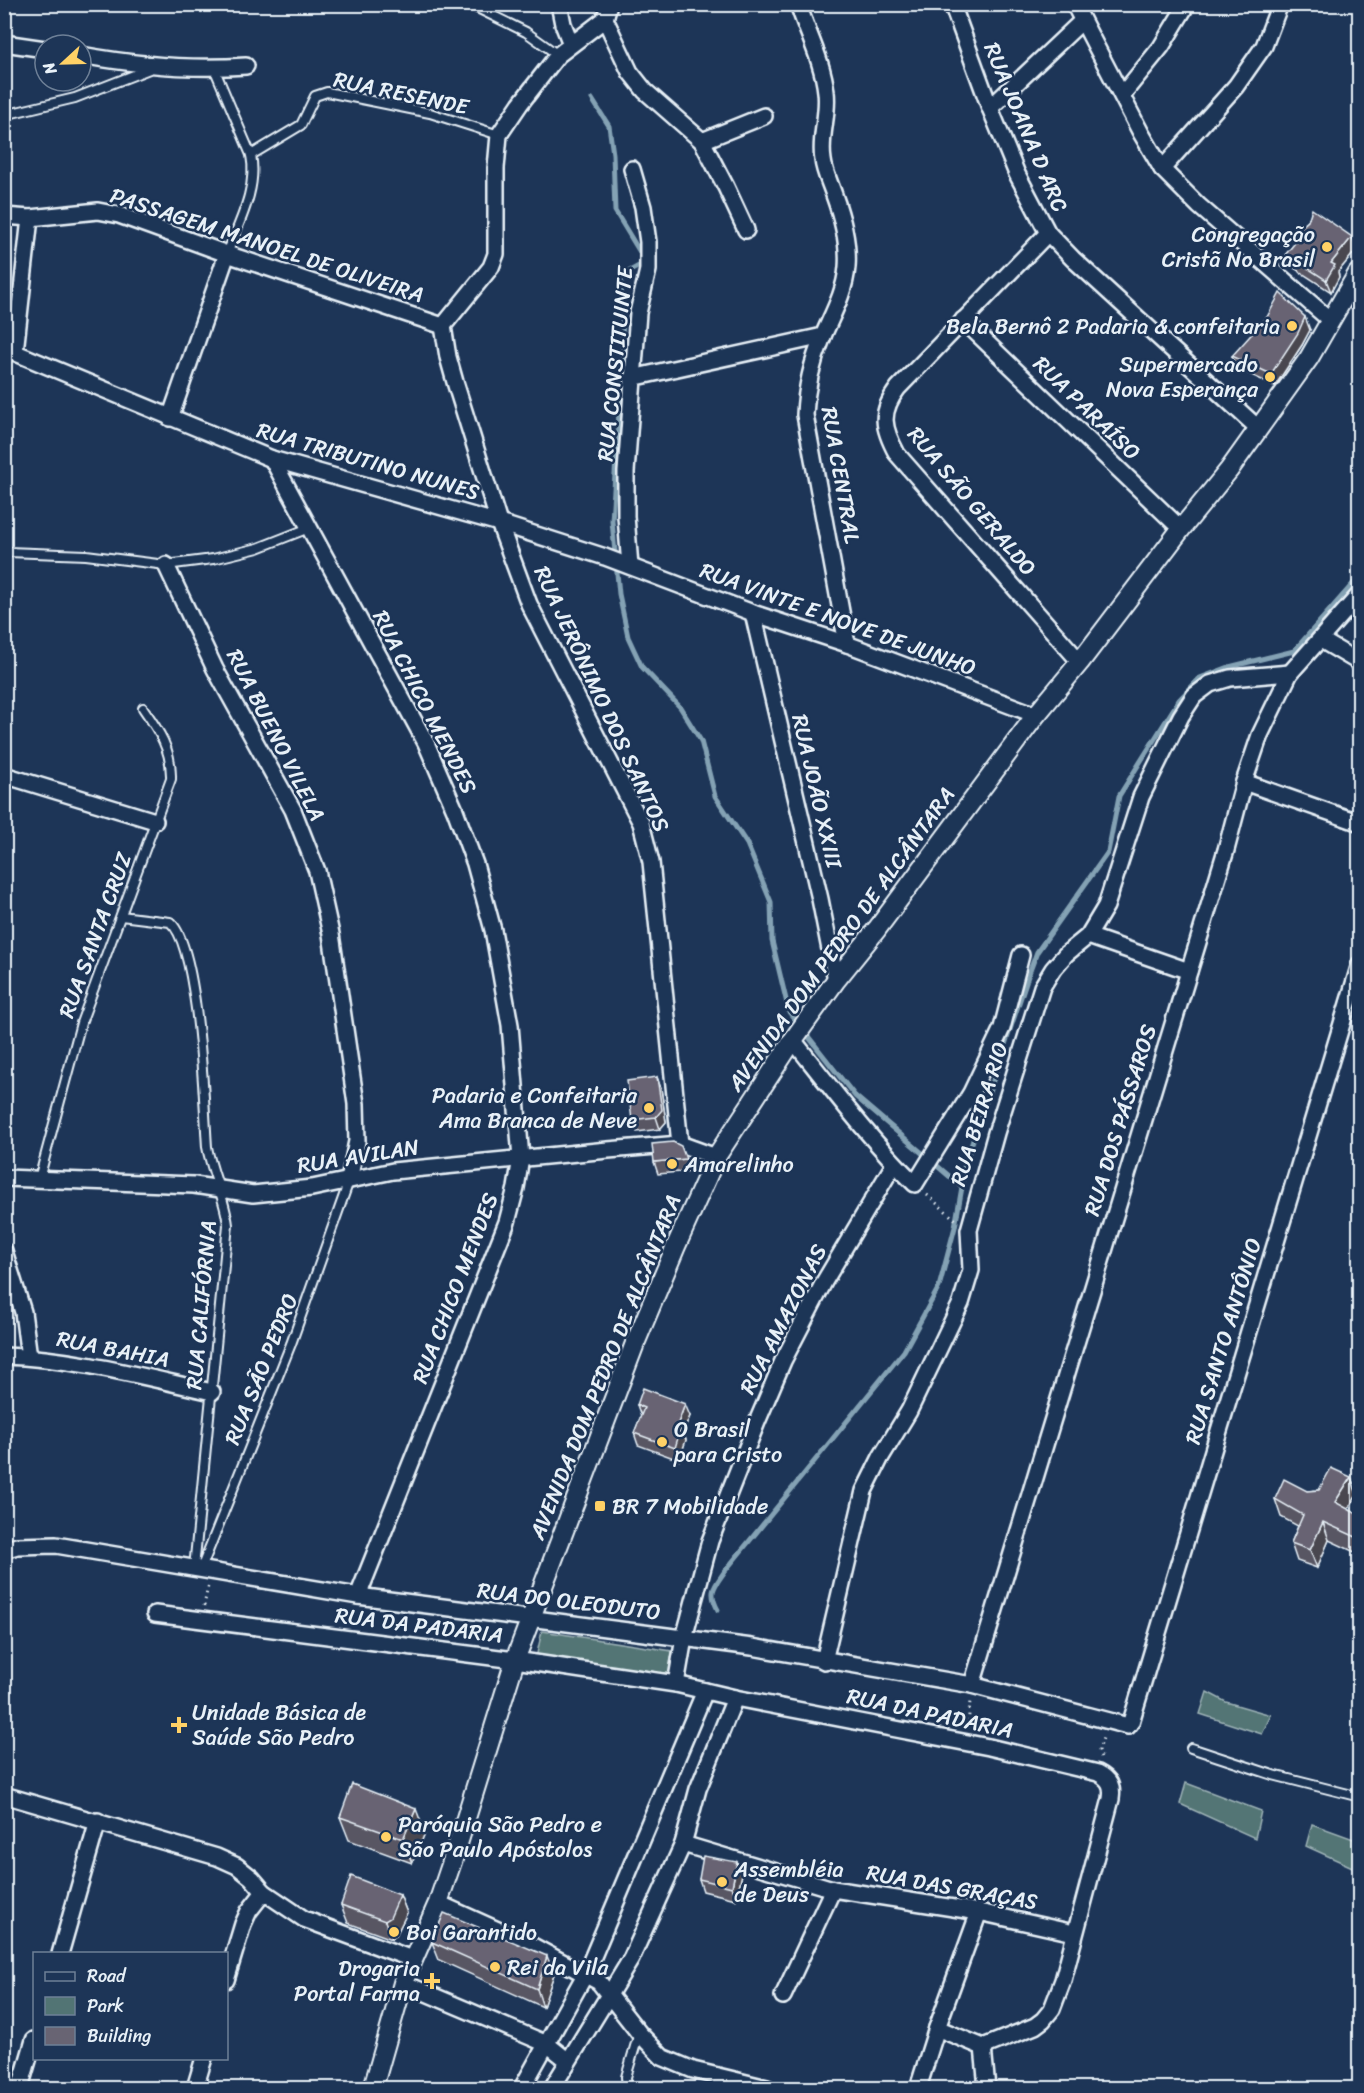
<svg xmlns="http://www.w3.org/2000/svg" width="1364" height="2093" font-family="Sriracha,sans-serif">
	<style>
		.green { fill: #527474; stroke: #9db2b6; stroke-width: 1.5 }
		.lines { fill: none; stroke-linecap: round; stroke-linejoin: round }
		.stream { stroke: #84a2b4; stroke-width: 5 }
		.service-casing { stroke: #e8f1f8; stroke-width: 12 }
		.minor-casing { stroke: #e8f1f8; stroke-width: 20 }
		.tertiary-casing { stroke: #e8f1f8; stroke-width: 22 }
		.path { stroke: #e8f1f8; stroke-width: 3; stroke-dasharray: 1.5 4.5; stroke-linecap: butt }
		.service { stroke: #1d3557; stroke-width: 8 }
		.minor { stroke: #1d3557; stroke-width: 15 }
		.tertiary { stroke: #1d3557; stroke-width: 18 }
		.wall { fill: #595663; stroke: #e8f1f8; stroke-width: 1.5 }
		.shaded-wall { fill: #494650; stroke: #e8f1f8; stroke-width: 1.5 }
		.building { fill: #686473; stroke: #e8f1f8; stroke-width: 1.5 }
		.poi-dot { fill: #ffd166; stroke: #1d3557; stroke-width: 2 }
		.labels { text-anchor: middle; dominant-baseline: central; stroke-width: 5; stroke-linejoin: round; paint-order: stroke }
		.street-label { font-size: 22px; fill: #e8f1f8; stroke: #1d3557 }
		.poi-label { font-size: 22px; fill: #e8f1f8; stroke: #1d3557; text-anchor: start }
	</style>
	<rect width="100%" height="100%" fill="#1d3557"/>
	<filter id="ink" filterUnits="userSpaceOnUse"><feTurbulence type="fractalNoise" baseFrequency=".0167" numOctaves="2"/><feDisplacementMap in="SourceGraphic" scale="12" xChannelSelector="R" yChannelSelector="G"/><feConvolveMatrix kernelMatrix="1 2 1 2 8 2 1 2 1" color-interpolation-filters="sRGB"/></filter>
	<g filter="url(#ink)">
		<g class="green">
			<polygon points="542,1631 672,1651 668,1678 536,1658"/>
			<polygon points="1207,1692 1226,1702 1271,1715 1262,1734 1200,1714"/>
			<polygon points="1186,1783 1261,1811 1255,1838 1180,1804"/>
			<polygon points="1312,1824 1359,1841 1359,1870 1306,1846"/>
		</g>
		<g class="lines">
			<g class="stream">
				<polyline points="592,99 609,126 613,154 615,211 646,262 621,276 623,350 612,521 619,594 628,637 642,667 680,707 701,741 715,796 747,844 771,902 772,941 789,1012 855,1096 962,1187"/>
				<path d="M718 1610C708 1591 714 1587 725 1571L904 1351 939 1287 955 1227 962 1187 963 1170 1028 976 1037 952 1108 852 1119 796 1179 700 1200 678 1229 667 1294 651 1360 576"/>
			</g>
			<defs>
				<g id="service">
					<polyline points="469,4 526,32 558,55"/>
					<path d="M214 68 251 155C258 189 239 222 227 254"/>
					<polyline points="4,115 75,98 152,68"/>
					<polyline points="251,155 301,125 315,96 327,92 430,113 499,135"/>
					<polyline points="8,552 86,555 166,565 213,559 258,548 309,528"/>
					<path d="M121 916 170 922C199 945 204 1105 207 1147 212 1174 225 1198 228 1225L194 1568"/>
					<path d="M39 1179 81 1023 171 779C172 750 159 731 143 708"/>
					<polyline points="201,1569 291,1344 349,1181"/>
					<polyline points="1191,1748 1273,1775 1360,1797"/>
					<polyline points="627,2088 626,2077 639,2033"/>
				</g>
				<g id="minor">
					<polyline points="559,4 563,24 571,44"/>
					<path d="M798 4C807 32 823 62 826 92 829 115 819 137 823 160 824 171 830 183 834 195 842 217 849 243 847 267 845 292 833 313 823 336 812 362 806 387 805 415L847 644"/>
					<polyline points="952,4 990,108 1017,174 1048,233 1073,259 1259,429"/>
					<polyline points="1074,4 1141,133 1162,169 1199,206 1330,320"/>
					<polyline points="605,19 558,55 520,104 499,135 496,168 496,254 491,267 443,326 448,357 455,382 499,523 529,604 641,823 651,862 680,1144"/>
					<polyline points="605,19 630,72 645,91 702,141 764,116"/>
					<polyline points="605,19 609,4"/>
					<polyline points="4,43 45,49"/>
					<path d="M81 55C136 65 189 70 246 66"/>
					<polyline points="1122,95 1161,47 1187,4"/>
					<polyline points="990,108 1082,21"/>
					<polyline points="702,141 726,187 746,230"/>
					<polyline points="1162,169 1236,86 1264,46 1280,4"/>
					<polyline points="4,216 30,218 98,211 119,215 227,254 443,326"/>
					<path d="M1048 233 898 388C879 413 883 428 897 454L1080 662"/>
					<polyline points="963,320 1181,529"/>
					<polyline points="4,348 272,459 499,523 605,557 753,613 847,644 1036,715"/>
					<polyline points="15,352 30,218"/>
					<polyline points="632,378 823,336"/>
					<polyline points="170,418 227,254"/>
					<polyline points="272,459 426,743 455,810 475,864 493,930 510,1025 521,1158 516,1188 507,1222 358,1596"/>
					<polyline points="166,565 215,669 293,810 317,871 331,934 356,1104 357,1141 349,1180"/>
					<polyline points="630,566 626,516 626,472 638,313 648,270 648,242 643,207 632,169"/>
					<polyline points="753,613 820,899 836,980"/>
					<polyline points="1321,640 1360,663"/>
					<polyline points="4,775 155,821"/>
					<polyline points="1244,782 1360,823"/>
					<polyline points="1088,936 1189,971"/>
					<path d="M793 1040C832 1089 870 1140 915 1184L971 1093 1002 1028 1021 955"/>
					<polyline points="4,1178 194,1185 253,1194 312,1188 393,1171 608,1150 680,1144 716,1157"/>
					<polyline points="4,1251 23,1312 29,1357"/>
					<path d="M4 1356C74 1358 144 1377 212 1392"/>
					<polyline points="4,1550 17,1546 56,1545 358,1596 752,1647 972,1685 1128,1726 1131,1722 1360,964"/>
					<path d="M155 1614 515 1660 676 1684 735 1698 989 1747 1098 1773C1110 1779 1113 1786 1111 1799L1063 1980 1052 2009 1043 2020 1035 2026 983 2047 937 2028"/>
					<polyline points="824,1661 864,1491 881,1457 909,1411 961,1303 971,1270 969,1230 996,1133 1042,987 1053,969 1066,954 1088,936 1106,906 1141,797 1181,716 1194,696 1210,684 1230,678 1290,673"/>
					<polyline points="676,1684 684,1638 710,1541 757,1422 783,1361 824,1282 894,1164"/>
					<polyline points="972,1685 1226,850 1244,782 1260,735 1290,673 1360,594"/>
					<polyline points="4,1795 217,1857 237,1866 252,1878 264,1892 304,1919 412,1959"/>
					<polyline points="683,1844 833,1889 979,1912 1074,1933"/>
					<polyline points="438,1903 533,1946 599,1982 639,2033 662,2057 693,2070 767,2088"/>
					<polyline points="60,1954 98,1821"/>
					<polyline points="226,1980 243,1924 249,1911 264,1892"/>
					<polyline points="403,1983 547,2044 567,2060"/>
					<polyline points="783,1996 833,1889"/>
					<polyline points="983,2047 987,2088"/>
					<polyline points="20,2088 34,2040"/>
					<polyline points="195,2088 204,2058"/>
					<polyline points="522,2088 586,1973 705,1691"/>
					<polyline points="552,2088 631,1959 683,1844 698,1789 735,1698"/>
					<polyline points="918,2088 937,2028 979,1912"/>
				</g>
				<polyline id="tertiary" points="373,2088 403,1983 438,1903 457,1847 515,1660 634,1346 676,1246 716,1157 793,1040 836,980 877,929 1036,715 1080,662 1181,529 1229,470 1309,358 1358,273 1360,274"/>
			</defs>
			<use href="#service" class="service-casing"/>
			<use href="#minor" class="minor-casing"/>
			<use href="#tertiary" class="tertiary-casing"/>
			<g class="path">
				<polyline points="927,1195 956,1220"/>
				<polyline points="204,1606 208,1586"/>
				<polyline points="968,1728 970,1701"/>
				<polyline points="1101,1757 1099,1750 1104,1735"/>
			</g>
			<use href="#service" class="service"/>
			<use href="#minor" class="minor"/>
			<use href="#tertiary" class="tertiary"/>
		</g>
		<g class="wall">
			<polygon points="1308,221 1352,237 1357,249 1338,272 1339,277 1331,292 1291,266 1286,254 1296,242 1293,234"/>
			<polygon points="1310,330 1302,345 1275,386 1236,368 1232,356"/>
			<polygon points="657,1077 661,1089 666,1122 660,1129 637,1132 632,1120"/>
			<polygon points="686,1159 691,1171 658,1174 654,1162"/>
			<polygon points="637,1405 690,1416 683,1433 686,1440 679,1460 638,1445 634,1433 641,1416"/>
			<polygon points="1351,1477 1357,1495 1348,1509 1359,1515 1359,1554 1329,1540 1317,1568 1297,1561 1291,1543 1298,1526 1281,1517 1275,1499 1307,1491 1319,1490"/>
			<polygon points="340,1817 425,1833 412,1863 349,1840"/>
			<polygon points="737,1862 742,1874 736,1899 703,1891 699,1879"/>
			<polygon points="400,1895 407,1913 396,1935 392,1939 348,1923 341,1905"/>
			<polygon points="432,1942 554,1974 543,2007 439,1960"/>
		</g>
		<g class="shaded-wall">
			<polygon points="1352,237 1357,249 1338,272 1339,277 1331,292 1326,280 1331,263"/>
			<polygon points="1305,317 1310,330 1302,345 1275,386 1271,374"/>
			<polygon points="657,1077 661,1089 666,1122 660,1129 656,1117"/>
			<polygon points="685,1404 690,1416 683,1433 686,1440 679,1460 675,1448 677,1426"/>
			<polygon points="1351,1477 1357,1495 1341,1520 1335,1502"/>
			<polygon points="1323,1522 1329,1540 1317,1568 1310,1550"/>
			<polygon points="1359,1530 1359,1547 1356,1537"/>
			<polygon points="416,1809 425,1833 412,1863 403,1839"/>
			<polygon points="737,1862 742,1874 736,1899 732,1887"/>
			<polygon points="400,1895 407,1913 396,1935 392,1939 385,1921"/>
			<polygon points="547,1956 554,1974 543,2007 537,1989"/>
		</g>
		<g class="building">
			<polygon points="1312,209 1352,237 1331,263 1335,265 1326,280 1286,254 1299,238 1293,234 1308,221"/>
			<polygon points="1280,293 1305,317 1298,333 1271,374 1232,356 1267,317"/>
			<polygon points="657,1077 662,1110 656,1117 632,1120 627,1081"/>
			<polygon points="673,1142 681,1146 686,1159 654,1162 652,1144"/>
			<polygon points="643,1388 685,1404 677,1426 681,1428 675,1448 634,1433 644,1408 637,1405"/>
			<polygon points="1331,1468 1351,1477 1335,1502 1359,1515 1359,1530 1356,1537 1323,1522 1310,1550 1291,1543 1303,1515 1275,1499 1284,1479 1307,1491 1319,1490"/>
			<polygon points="352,1784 416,1809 403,1839 340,1817"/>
			<polygon points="703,1856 737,1862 732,1887 699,1879"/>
			<polygon points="351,1876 400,1895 390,1918 385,1921 341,1905"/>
			<polygon points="444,1913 547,1956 537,1989 432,1942"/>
		</g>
	</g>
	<g class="poi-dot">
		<circle cx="1327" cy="247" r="6"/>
		<circle cx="1292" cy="326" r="6"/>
		<circle cx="1270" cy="377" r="6"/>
		<circle cx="649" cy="1108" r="6"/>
		<circle cx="672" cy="1164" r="6"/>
		<circle cx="662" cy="1442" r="6"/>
		<rect x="594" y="1500" width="12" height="12" rx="3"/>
		<path d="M176 1716h6v6h6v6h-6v6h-6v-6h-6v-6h6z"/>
		<circle cx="386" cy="1837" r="6"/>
		<circle cx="722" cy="1882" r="6"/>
		<circle cx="394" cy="1932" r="6"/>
		<circle cx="495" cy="1967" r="6"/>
		<path d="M429 1972h6v6h6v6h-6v6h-6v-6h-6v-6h6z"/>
	</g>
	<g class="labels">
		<g class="street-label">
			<text transform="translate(401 93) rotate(12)">RUA RESENDE</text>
			<text transform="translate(1026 127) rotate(67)">RUA JOANA D ARC</text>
			<text transform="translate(267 245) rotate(18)">PASSAGEM MANOEL DE OLIVEIRA</text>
			<text transform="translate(615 364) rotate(-84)">RUA CONSTITUINTE</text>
			<text transform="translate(1087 408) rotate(44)">RUA PARAÍSO</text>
			<text transform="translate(368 461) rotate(16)">RUA TRIBUTINO NUNES</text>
			<text transform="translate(841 475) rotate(80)">RUA CENTRAL</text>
			<text transform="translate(972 501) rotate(50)">RUA SÃO GERALDO</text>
			<text transform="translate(838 619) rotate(20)">RUA VINTE E NOVE DE JUNHO</text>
			<text transform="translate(602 699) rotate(65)">RUA JERÔNIMO DOS SANTOS</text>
			<text transform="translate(425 702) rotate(63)">RUA CHICO MENDES</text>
			<text transform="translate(276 735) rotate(63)">RUA BUENO VILELA</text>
			<text transform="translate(817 791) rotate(77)">RUA JOÃO XXIII</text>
			<text transform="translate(95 935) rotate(-70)">RUA SANTA CRUZ</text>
			<text transform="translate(841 939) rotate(-54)">AVENIDA DOM PEDRO DE ALCÂNTARA</text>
			<text transform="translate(979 1114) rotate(-73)">RUA BEIRA RIO</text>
			<text transform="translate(1120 1120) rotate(-73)">RUA DOS PÁSSAROS</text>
			<text transform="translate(358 1156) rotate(-9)">RUA AVILAN</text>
			<text transform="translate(455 1288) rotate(-69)">RUA CHICO MENDES</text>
			<text transform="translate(201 1305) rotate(-85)">RUA CALIFÓRNIA</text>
			<text transform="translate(783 1319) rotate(-63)">RUA AMAZONAS</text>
			<text transform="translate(1223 1341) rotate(-73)">RUA SANTO ANTÔNIO</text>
			<text transform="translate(113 1349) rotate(11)">RUA BAHIA</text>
			<text transform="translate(605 1367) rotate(-68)">AVENIDA DOM PEDRO DE ALCÂNTARA</text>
			<text transform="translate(261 1369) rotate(-68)">RUA SÃO PEDRO</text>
			<text transform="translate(569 1601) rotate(7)">RUA DO OLEODUTO</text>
			<text transform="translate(419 1625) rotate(7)">RUA DA PADARIA</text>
			<text transform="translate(930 1713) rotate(12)">RUA DA PADARIA</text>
			<text transform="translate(952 1887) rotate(10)">RUA DAS GRAÇAS</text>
		</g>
		<g class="poi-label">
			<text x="1315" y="234" text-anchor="end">Congregação<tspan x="1315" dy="25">Cristã No Brasil</tspan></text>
			<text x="1280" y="326" text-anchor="end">Bela Bernô 2 Padaria &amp; confeitaria</text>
			<text x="1258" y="364" text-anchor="end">Supermercado<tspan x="1258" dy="25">Nova Esperança</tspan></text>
			<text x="637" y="1095" text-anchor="end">Padaria e Confeitaria<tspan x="637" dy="25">Ama Branca de Neve</tspan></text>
			<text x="684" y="1164">Amarelinho</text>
			<text x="674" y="1429">O Brasil<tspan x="674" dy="25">para Cristo</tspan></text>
			<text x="612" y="1506">BR 7 Mobilidade</text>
			<text x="192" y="1712">Unidade Básica de<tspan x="192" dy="25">Saúde São Pedro</tspan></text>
			<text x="398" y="1824">Paróquia São Pedro e<tspan x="398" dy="25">São Paulo Apóstolos</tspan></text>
			<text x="734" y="1869">Assembléia<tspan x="734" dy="25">de Deus</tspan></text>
			<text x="406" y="1932">Boi Garantido</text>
			<text x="507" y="1967">Rei da Vila</text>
			<text x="420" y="1968" text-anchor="end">Drogaria<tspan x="420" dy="25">Portal Farma</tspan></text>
		</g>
	</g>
	<rect width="1364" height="2093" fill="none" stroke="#1d3557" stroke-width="24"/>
	<rect x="12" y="12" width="1340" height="2069" fill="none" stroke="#e8f1f8" stroke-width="2" filter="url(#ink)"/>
	<rect x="33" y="1952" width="195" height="108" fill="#1d3557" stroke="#6e8097" stroke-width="1.5"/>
	<rect x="45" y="1972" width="30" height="9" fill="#1d3557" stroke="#6e8097" stroke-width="1.5"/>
	<text x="87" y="1982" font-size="18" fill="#e8f1f8">Road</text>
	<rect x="45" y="1997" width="30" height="18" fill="#527474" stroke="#6e8097" stroke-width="1.5"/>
	<text x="87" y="2012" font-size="18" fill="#e8f1f8">Park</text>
	<rect x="45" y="2027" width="30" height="18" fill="#686473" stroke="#6e8097" stroke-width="1.5"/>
	<text x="87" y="2042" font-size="18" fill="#e8f1f8">Building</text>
	<g transform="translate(63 63) rotate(248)"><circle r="28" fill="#1d3557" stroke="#6e8097" stroke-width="1.5"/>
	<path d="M0-4.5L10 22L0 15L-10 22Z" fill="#ffd166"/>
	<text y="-9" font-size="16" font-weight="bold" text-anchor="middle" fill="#e8f1f8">N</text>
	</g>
</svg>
